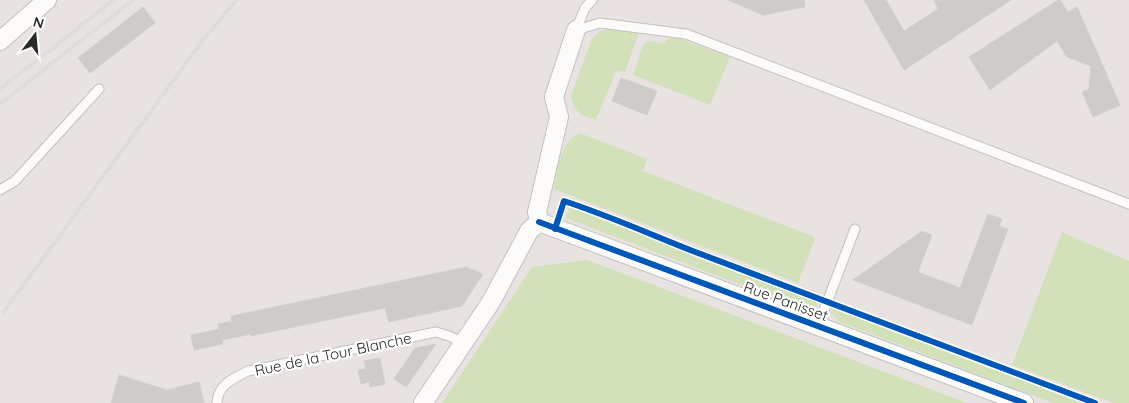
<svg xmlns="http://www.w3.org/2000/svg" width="1129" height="403" font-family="Quicksand,sans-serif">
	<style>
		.green { fill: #d2e1ba }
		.building { fill: #cfcbc9; stroke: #d3cfcc }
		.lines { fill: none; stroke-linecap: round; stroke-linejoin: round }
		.service-casing { stroke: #c1c1c1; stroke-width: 11 }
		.minor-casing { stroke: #c1c1c1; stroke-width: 20 }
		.service { stroke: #fcfbfa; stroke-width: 9 }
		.minor { stroke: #fcfbfa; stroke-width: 18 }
		.rail { stroke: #deddde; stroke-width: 4 }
		.cycleway-casing { stroke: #fff; stroke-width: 9 }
		.cycleway { stroke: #0057b8; stroke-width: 6 }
		.labels { text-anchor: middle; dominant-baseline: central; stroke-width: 4.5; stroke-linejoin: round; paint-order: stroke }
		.street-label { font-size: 15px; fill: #292929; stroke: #fff }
	</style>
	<rect width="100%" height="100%" fill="#e8e3e0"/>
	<g class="green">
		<polygon points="608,29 639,32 625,72 616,71 596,120 581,115 574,107 571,96 592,38 600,31"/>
		<polygon points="668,38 678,38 730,57 710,105 633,75 643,45 649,41 664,43"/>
		<path d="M580 133 647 159 643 171 812 236 815 239 798 283 554 189C557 170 560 141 580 133Z"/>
		<polygon points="570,207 818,301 817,306 805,309 566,218"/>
		<polygon points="1062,232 1129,261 1129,403 1113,403 1012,365"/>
		<polygon points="587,260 967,403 442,403 532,267"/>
		<polygon points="832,306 1089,403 1053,403 840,322 831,313"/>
	</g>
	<g class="building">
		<polygon points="728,0 804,0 805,7 763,15"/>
		<polygon points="864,0 886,0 904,31 938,9 934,0 1011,0 904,70"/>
		<polygon points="1058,0 1060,0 1068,12 1077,7 1120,105 1093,117 1082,92 1089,89 1091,66 1067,57 1057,41 990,90 969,57"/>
		<polygon points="143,7 155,23 90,73 78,58"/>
		<polygon points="621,78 657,91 647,115 612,101"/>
		<polygon points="988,214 1002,219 999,226 1008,229 972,325 853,280 922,231 932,235 918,272 960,288"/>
		<polygon points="466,267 483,274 462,306 389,322 385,308 251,336 251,334 222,340 223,344 194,350 191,335 219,329 221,335 218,324 232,321 231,316"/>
		<polygon points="436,344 406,387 394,379 415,348"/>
		<polygon points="380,358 385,384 370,387 369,382 361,384 358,370 366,369 364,361"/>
		<polygon points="119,375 167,390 199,382 204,403 111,403"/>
	</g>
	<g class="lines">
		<defs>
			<g id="service">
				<polyline points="576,30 600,23 686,34 1129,204"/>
				<polyline points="576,30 585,8 592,0"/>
				<polyline points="0,190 15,181 99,89"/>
				<polyline points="818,326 855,229"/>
				<path d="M217 403C218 384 233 379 248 371L436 332 449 336 464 343"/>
			</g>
			<g id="minor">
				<polyline points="0,41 47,0"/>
				<polyline points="539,222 1024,403"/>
				<polyline points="539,222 537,212 559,117 554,97 576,30"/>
				<polyline points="423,403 491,302 529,231 539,222"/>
			</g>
		</defs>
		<use href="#service" class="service-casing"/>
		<use href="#minor" class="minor-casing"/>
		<use href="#service" class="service"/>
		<use href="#minor" class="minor"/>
		<g class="rail">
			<polyline points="0,89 114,0"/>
			<polyline points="0,104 133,0"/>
			<polyline points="3,313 203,40 236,0"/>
		</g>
		<defs>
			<g id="cycleway">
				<polyline points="539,222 1024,403"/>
				<path d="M555 229 564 201C610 216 654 236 698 253 831 302 962 354 1095 403"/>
			</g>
		</defs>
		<use href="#cycleway" class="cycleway-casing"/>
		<use href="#cycleway" class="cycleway"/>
	</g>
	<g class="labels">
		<g class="street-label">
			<text transform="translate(786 301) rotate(20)">Rue Panisset</text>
			<text transform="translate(333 354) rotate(-12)">Rue de la Tour Blanche</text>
		</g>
	</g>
	<g transform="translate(35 35) rotate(16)" stroke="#ffffff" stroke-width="4" paint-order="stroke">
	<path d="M0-4L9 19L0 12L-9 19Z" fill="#292929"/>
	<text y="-8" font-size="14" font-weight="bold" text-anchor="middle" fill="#292929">N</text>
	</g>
</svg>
